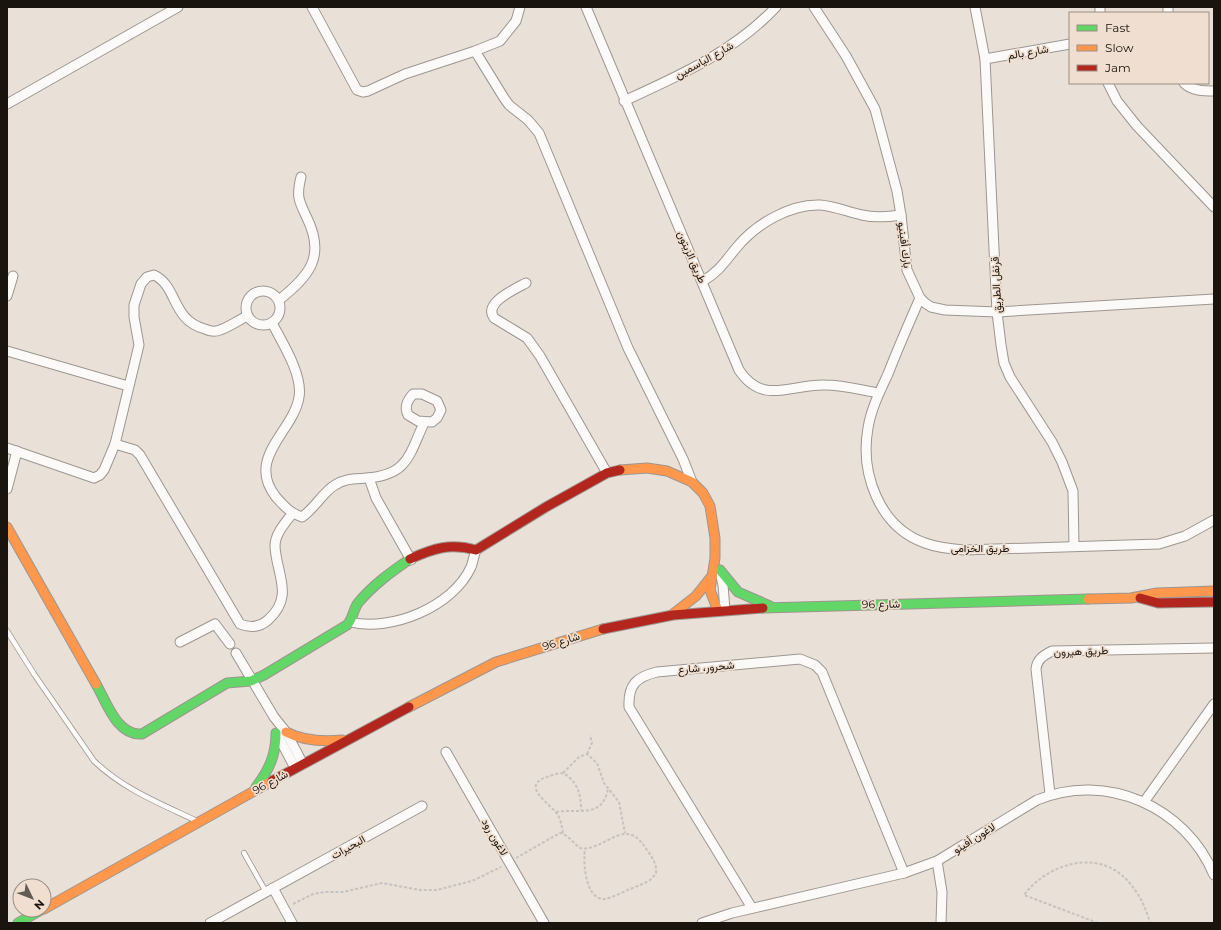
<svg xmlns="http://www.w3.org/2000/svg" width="1221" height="930" font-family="Montserrat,Vazirmatn,sans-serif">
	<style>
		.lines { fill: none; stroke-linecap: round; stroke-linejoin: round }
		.lane-casing { stroke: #9d9690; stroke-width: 6 }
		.street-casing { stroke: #9d9690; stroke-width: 11 }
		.fast-casing { stroke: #9d9690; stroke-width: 11 }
		.slow-casing { stroke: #9d9690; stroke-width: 11 }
		.jam-casing { stroke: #9d9690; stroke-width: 11 }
		.path { stroke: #c5c2bf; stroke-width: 2; stroke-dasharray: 3 2; stroke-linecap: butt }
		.lane { stroke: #fcfaf9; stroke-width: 4.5 }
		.street { stroke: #fcfaf9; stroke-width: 9 }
		.fast { stroke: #63d668; stroke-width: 9 }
		.slow { stroke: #ff974d; stroke-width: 9 }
		.jam { stroke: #b3261e; stroke-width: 9 }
		.labels { text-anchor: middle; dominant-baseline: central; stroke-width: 3.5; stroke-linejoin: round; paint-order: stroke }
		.street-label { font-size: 11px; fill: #19140e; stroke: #f0dfd0 }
	</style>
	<rect width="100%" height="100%" fill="#e9e0d7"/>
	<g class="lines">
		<defs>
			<g id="lane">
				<path d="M7 631 34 674 94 761C123 789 161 804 197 821"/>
				<polyline points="244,853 266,892"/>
			</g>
			<g id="street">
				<polyline points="312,7 357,90 363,92 368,91 405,74 475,51 500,41 516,21 520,7"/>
				<path d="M586 7 739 370C763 406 790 384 825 385 843 385 861 390 879 393"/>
				<polyline points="814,7 846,56 875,109 897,191 901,215 907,270 920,298 925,303 931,307 945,310 997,312 1214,299"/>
				<polyline points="975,7 985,59 997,312 1001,345 1004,363 1010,377 1052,442 1062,462 1073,491 1074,546"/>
				<polyline points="1168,7 1168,13"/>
				<polyline points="1100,13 1100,7"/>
				<polyline points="475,51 504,98 509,105 528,120 539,133 628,348 683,459 692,482"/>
				<polyline points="985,59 1070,44"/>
				<polyline points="1108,83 1117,101 1137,126 1214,207"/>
				<path d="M1184 83C1192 91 1204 91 1214 91"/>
				<path d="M624 101C679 76 735 51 776 7"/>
				<polyline points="7,104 178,7"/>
				<path d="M703 281C719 272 726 260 737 247 756 224 790 204 820 205 834 206 848 212 862 215 875 218 888 217 901 215"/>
				<path d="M526 283C515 289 483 303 494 318L527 338 540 356 607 473"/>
				<circle cx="263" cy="308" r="17"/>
				<polyline points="7,296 13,276"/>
				<path d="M920 298C909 323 898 348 888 374 880 391 871 409 868 428 860 473 879 527 925 543 938 548 951 549 964 550L1159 544 1185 536 1214 520"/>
				<path d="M279 300C309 276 326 257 307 218 299 201 296 197 301 177"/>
				<path d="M272 323C282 342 303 375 299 397 294 431 245 458 276 497 284 506 290 513 302 517 315 508 324 491 335 485 345 478 356 479 367 478 408 475 409 455 424 423"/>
				<polyline points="7,351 128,386"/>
				<path d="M413 394H422L437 401 441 410 437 418 432 422 418 421 408 415C404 407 407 401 413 394Z"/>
				<path d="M115 444 135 450 140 455 240 624C250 628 260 627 268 620 295 596 276 574 275 546 275 534 285 523 292 514"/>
				<path d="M7 448 94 478 100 475 104 470 115 444 139 345 134 317V305L141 284 147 277 154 275C178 286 171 320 205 329 209 331 215 332 220 330 229 327 239 320 247 316"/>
				<polyline points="369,478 376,498 411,560"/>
				<polyline points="7,489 17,451"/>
				<polyline points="720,572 723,585 725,610"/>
				<path d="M350 622C391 632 453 607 471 567 473 562 474 555 476 550"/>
				<polyline points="180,642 215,624 230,644"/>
				<polyline points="236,653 274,717 286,732 303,764"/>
				<polyline points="277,734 295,768"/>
				<polyline points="446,752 544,923"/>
				<path d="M1050 794 1036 669C1037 659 1044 655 1052 651L1214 648"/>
				<polyline points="1144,802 1214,704"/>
				<polyline points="937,861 942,892 941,923"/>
				<polyline points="273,888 292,923"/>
				<path d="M752 908 629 707C628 685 636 677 657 672L800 659 815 665 822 672 904 873"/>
				<polyline points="210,923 422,806"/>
				<path d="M702 923 732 913 904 873 937 861 1037 800C1106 771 1186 807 1214 875"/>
			</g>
			<g id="fast">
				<polyline points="720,570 738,592 770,606"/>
				<polyline points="763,608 1088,599"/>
				<path d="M96 684C107 703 117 736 142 734L227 683 251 681 264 675 347 625C353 619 353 610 358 603 373 585 391 572 410 559"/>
				<path d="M256 787C269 770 276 755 276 733"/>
				<polyline points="18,923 41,910"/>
			</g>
			<g id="slow">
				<polyline points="620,470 647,468 667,471 692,482 703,493 710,506 715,538 715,558 710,590 718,611"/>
				<polyline points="7,527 96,684"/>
				<polyline points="1088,599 1131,598 1157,593 1214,591"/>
				<polyline points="673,614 696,596 712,576"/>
				<polyline points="409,707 496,662 603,629"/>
				<path d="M286 732C304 741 322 742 342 740"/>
				<polyline points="44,909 272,781"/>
			</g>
			<g id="jam">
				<path d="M410 559C434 548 450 543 476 550L546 507 607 473 620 470"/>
				<polyline points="1140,598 1158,603 1214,602"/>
				<polyline points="603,629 673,615 763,608"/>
				<polyline points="272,781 409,707"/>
			</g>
		</defs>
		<use href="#lane" class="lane-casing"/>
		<use href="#street" class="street-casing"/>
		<use href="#fast" class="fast-casing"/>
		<use href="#slow" class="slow-casing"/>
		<use href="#jam" class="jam-casing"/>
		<g class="path">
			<polyline points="587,754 592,743 590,735"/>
			<polyline points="563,773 579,757 587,754 597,763 604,783 619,802 625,833"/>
			<path d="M556 812C579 808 602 819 608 789"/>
			<path d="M563 833C562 827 561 821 558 815 551 804 519 786 547 777 552 775 560 772 565 774 578 783 581 795 581 810"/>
			<path d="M516 858 560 833C570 835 574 846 583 849 611 846 626 816 647 850 652 857 657 864 656 873 651 882 640 885 630 889 623 892 612 898 604 899 585 899 583 862 585 849"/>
			<polyline points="293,904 313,894 325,892 343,892 382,883 420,890 437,890 472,881 501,867"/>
			<path d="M1098 923 1024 895C1047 864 1097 848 1127 880 1138 892 1146 907 1150 923"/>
		</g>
		<use href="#lane" class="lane"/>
		<use href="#street" class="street"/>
		<use href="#fast" class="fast"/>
		<use href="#slow" class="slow"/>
		<use href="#jam" class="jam"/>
	</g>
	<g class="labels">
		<g class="street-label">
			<text transform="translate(1028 52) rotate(-10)">شارع بالم</text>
			<text transform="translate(704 60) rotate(-29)">شارع الياسمين</text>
			<text transform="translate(905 245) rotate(83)">بارك أفينيو</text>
			<text transform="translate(692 257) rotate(66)">طريق الزيتون</text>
			<text transform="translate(996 285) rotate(-93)">قرنفل الطريق</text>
			<text x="980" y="548">طريق الخزامى</text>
			<text transform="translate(881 604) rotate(-1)">شارع 96</text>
			<text transform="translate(561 641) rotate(-17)">شارع 96</text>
			<text transform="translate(1081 651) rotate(-2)">طريق هيرون</text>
			<text transform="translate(706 667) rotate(-5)">شحرور، شارع</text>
			<text transform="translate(270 782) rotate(-29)">شارع 96</text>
			<text transform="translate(495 837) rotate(60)">لاغون رود</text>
			<text transform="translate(974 838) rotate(-32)">لاغون أفينو</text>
			<text transform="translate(348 847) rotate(-29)">البحيرات</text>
		</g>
	</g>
	<rect width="1221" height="930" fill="none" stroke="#19140e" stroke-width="16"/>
	<rect x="1069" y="12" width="140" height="72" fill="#f0dfd0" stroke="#9a8e82"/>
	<rect x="1077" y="25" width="20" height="6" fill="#63d668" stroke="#9a8e82"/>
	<text x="1105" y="32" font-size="12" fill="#19140e">Fast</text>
	<rect x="1077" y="45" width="20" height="6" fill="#ff974d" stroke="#9a8e82"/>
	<text x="1105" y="52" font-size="12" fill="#19140e">Slow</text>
	<rect x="1077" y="65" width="20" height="6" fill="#b3261e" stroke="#9a8e82"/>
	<text x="1105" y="72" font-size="12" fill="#19140e">Jam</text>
	<g transform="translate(32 898) rotate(133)"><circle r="19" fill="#f0dfd0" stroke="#9a8e82"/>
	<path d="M0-3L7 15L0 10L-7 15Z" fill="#625b54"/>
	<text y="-6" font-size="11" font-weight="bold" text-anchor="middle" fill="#19140e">N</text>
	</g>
</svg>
